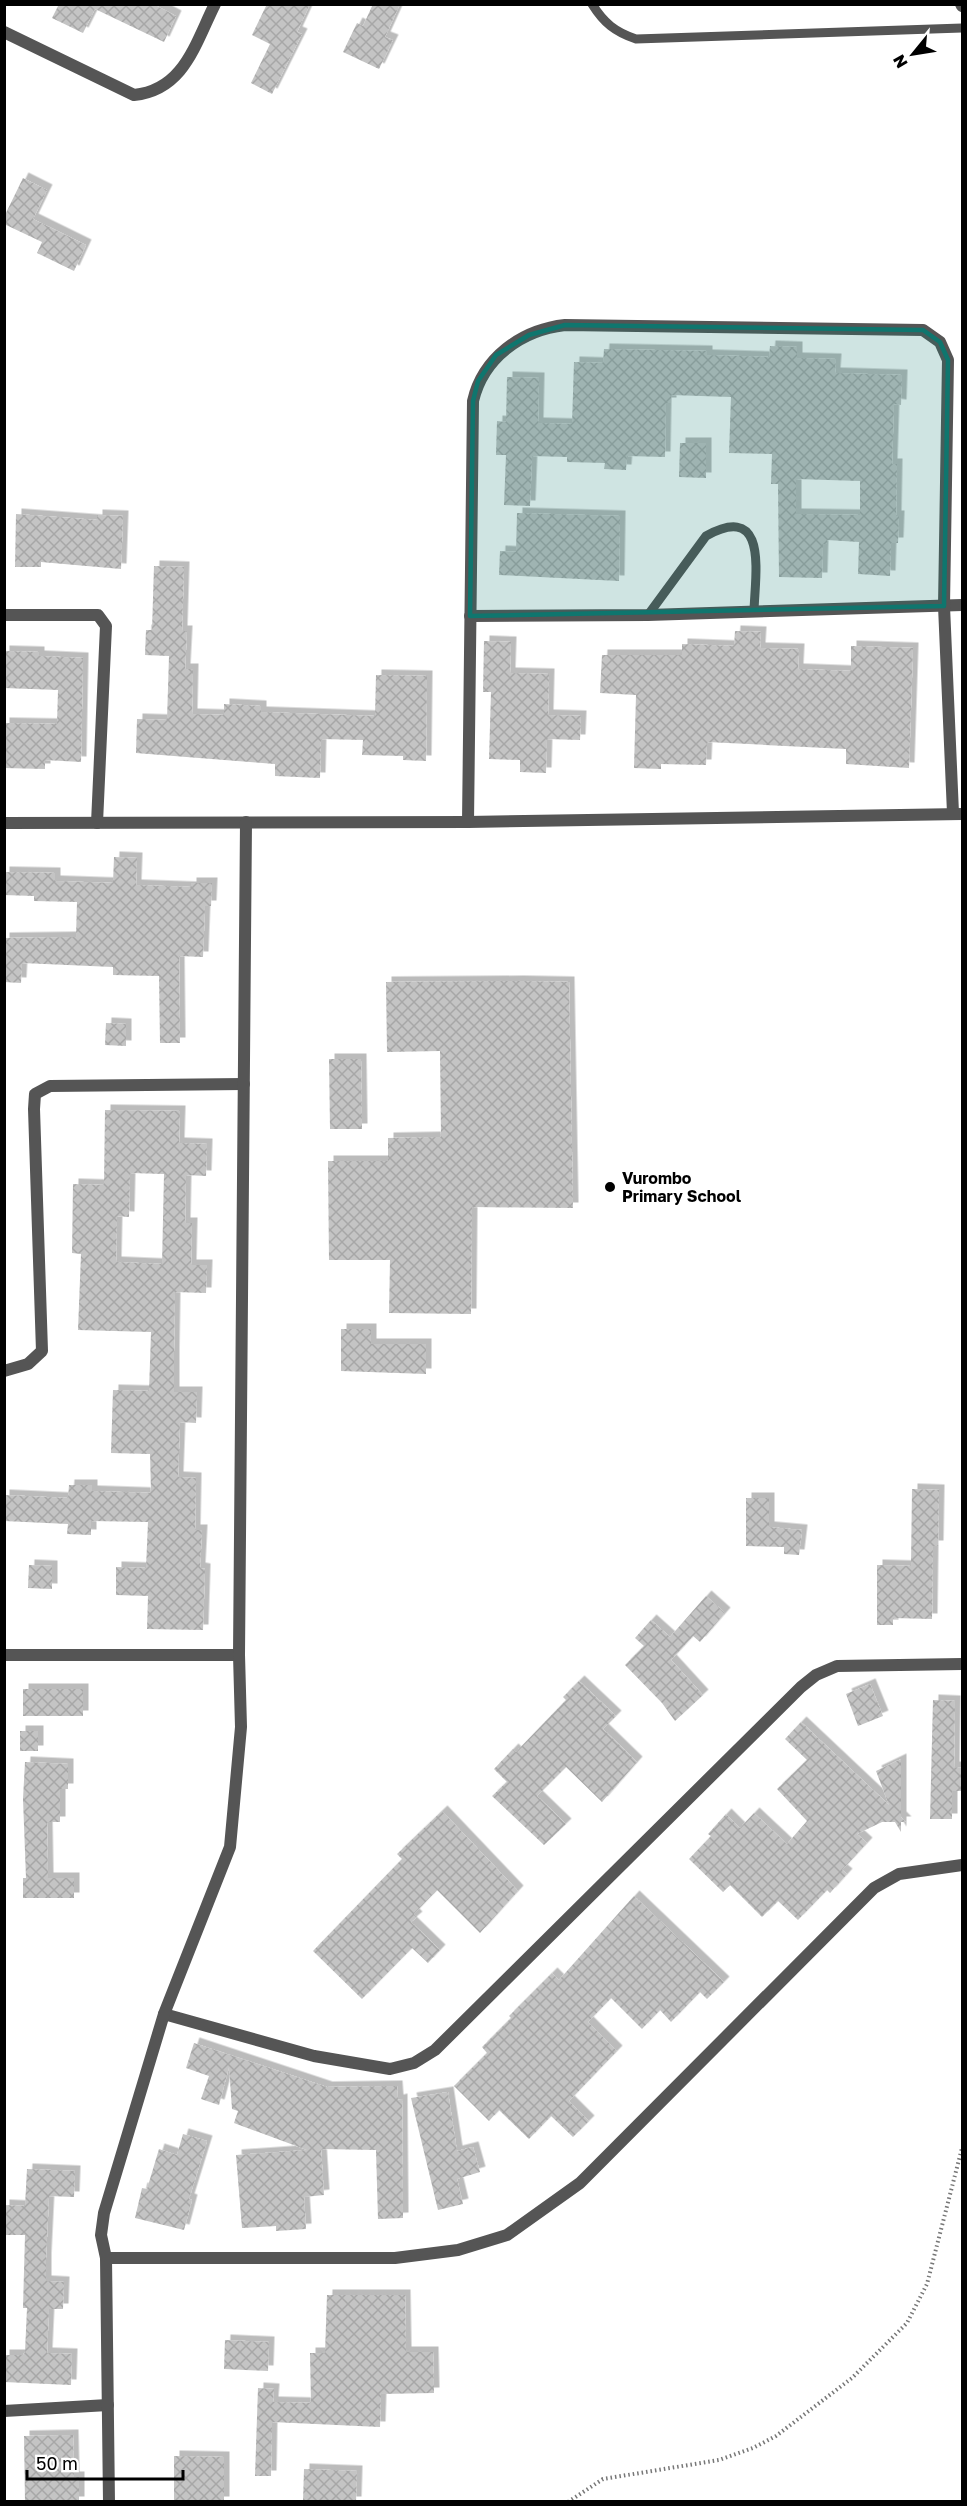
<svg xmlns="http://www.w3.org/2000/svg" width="967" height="2506" font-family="'Golos Text',sans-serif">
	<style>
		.building { fill: url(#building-cross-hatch); fill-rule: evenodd; filter: url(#shadow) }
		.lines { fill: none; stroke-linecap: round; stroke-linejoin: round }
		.path { stroke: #777; stroke-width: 4; stroke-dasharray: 1.5 3; stroke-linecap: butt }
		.lane { stroke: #555; stroke-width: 9 }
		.street { stroke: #555; stroke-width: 12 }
		.marked { fill: #0f766e; fill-opacity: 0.2; stroke: #0f766e; stroke-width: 4.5; stroke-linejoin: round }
		.poi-dot { fill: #000; stroke: #fff; stroke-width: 2 }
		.labels { text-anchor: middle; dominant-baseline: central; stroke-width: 4.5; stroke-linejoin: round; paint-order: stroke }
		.poi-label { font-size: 16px; font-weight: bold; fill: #000; stroke: #fff; text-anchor: start }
	</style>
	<defs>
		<pattern id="building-cross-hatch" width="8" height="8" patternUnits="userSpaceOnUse" patternTransform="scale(1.5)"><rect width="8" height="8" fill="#c4c4c4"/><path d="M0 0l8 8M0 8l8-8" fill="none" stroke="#a7a7a7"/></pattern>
		<filter id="shadow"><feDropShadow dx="5.5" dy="-5.5" stdDeviation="0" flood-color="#0004"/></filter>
	</defs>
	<rect width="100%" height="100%" fill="#fff"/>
	<g class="building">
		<polygon points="59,4 153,4 176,16 164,42 95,9 83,33 52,18"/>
		<polygon points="267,4 310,4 297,32 302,34 272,94 251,83 270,44 252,35"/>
		<polygon points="373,4 400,4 385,37 393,40 379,69 343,52 357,23 363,26"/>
		<polygon points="23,178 47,190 33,219 86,245 74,271 37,253 42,242 4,224 4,217"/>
		<path d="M770 346 797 347V358L836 359 835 373 902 375 901 405 894 404 892 464H897L896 516H899L898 543H891L890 576 858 574 859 542 827 540V544H823L822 578 779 577 778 484H771L772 454 729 453 731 397 671 395V403H666L665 457 627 456 626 470 604 469 605 463 567 462V457L532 456 530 506 504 505 506 455H496L497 421 506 422 507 377 539 378 538 423 572 424 574 362 603 363 604 349 707 351V355L769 357ZM796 479 860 481V515L796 514Z"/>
		<polygon points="680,443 706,443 706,478 679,477"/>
		<polygon points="517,513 620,516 619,581 499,575 500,551 516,552"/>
		<polygon points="16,514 97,520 97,515 123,516 121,569 41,562 41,567 15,567"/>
		<polygon points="154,566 184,567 182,631 187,631 185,669 193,669 192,714 224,715 224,704 261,706 261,712 375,716 376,675 427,676 426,761 403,760 403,756 362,755 363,740 321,739 320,778 275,776 275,764 136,753 137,719 167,720 169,656 145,655 146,630 152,630"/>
		<polygon points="735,631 761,632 760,648 799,649 798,669 851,671 851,646 913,648 909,768 846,764 846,749 707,742 706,765 661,764 661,769 634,768 636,695 600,693 602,655 682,655 682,644 734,646"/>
		<polygon points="484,641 511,642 510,673 549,674 548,715 581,716 580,740 547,739 546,773 520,772 520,760 489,759 491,692 483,692"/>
		<polygon points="4,651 39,652 39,656 83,658 81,762 45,760 45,769 4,768 4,723 57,724 58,690 4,688"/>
		<polygon points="114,857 137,858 136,885 191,887 191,883 212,883 211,906 205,906 203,957 179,956 180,1043 160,1043 159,976 113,975 113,967 22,963 21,983 4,982 4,938 76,937 77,902 34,901 34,896 4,895 4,872 55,873 55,881 113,883"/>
		<polygon points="518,981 569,982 573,1208 472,1207 471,1314 389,1313 390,1260 329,1260 328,1161 388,1161 388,1138 441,1137 440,1051 387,1052 386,982"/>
		<polygon points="106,1023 126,1024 126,1046 105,1045"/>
		<polygon points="329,1059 361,1059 362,1129 330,1129"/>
		<path d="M105 1110 180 1111 179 1143 207 1144 206 1176 186 1175 185 1223H192L191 1265H207L206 1293 175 1292 174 1352V1392H197L196 1423 180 1422 178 1477 196 1478 195 1530H202L200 1568 205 1569 203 1630 147 1629 148 1596 116 1595V1567L146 1568 148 1522 91 1521V1535L67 1534 68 1524 4 1521V1495L68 1498 69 1485H92V1491L151 1493 150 1454 111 1453 113 1390 149 1391 151 1332 78 1330 81 1254 72 1253 73 1184 104 1185ZM130 1173 164 1174 162 1264 116 1262 117 1216 129 1217Z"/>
		<polygon points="341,1329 371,1329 371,1344 426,1344 426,1374 341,1371"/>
		<polygon points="912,1489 939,1490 938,1546 933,1546 932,1619 893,1618 893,1625 877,1625 877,1565 911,1566"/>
		<polygon points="746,1498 769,1498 769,1527 802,1530 799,1555 784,1554 784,1547 746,1546"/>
		<polygon points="29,1565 52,1566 52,1589 28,1588"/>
		<polygon points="706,1596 725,1613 700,1642 693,1636 671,1660 703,1695 675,1721 662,1703 625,1665 644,1646 635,1638 651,1620 670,1637"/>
		<polygon points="579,1681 616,1716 603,1729 637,1762 602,1802 566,1767 537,1796 566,1824 544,1845 492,1796 507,1782 494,1769 513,1749 516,1752 566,1700 563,1697"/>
		<polygon points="870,1684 883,1716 858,1726 846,1694"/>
		<rect x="23" y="1689" width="60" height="27"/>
		<polygon points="933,1700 955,1701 954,1767 963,1768 963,1791 952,1791 952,1819 930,1819"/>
		<polygon points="801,1722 889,1805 876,1771 901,1759 901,1817 906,1822 901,1822 901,1832 895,1822 882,1822 857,1834 867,1843 842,1870 847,1874 830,1893 827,1890 798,1920 778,1901 762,1917 730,1885 723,1892 689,1859 711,1836 708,1834 726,1814 740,1828 754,1813 787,1844 807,1821 777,1789 807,1760 785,1739"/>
		<rect x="20" y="1731" width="18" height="20"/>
		<polygon points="25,1762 68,1764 68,1789 60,1789 60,1822 47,1822 48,1878 74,1878 74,1898 23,1898 23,1878 26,1878 23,1799"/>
		<polygon points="442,1811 518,1891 480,1933 437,1890 414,1914 417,1917 411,1922 440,1950 428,1963 412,1948 362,1999 313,1951 402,1859 397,1854"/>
		<polygon points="634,1896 724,1982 707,1999 700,1992 671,2022 660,2010 642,2029 611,1998 588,2022 617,2051 569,2101 589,2121 573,2137 551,2116 529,2139 499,2110 489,2121 454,2086 487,2053 482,2047 511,2018 509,2016 552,1973 559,1980"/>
		<polygon points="194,2043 327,2087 397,2086 398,2100 402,2099 403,2218 378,2219 376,2150 321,2149 324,2195 304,2197 306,2229 276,2231 276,2226 242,2228 236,2155 307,2150 234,2123 238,2111 232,2109 229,2067 219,2105 201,2099 209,2076 186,2068"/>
		<polygon points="448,2092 457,2151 473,2147 480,2172 457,2179 463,2204 438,2210 411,2098"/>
		<polygon points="183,2134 207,2141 189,2199 192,2200 184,2230 135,2218 142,2188 147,2189 159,2149 177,2155"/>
		<polygon points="27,2169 75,2171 74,2197 49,2196 46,2258 46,2281 64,2282 63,2309 49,2309 47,2353 72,2354 71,2385 4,2382 4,2355 23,2355 25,2352 27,2308 23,2308 25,2235 4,2235 4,2205 25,2206"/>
		<polygon points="327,2295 405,2295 406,2352 433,2352 434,2393 381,2394 380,2427 272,2422 271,2476 255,2476 258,2388 274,2389 273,2402 311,2403 310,2353 325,2353"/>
		<polygon points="225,2340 269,2342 268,2371 224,2369"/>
		<polygon points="73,2435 74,2477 79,2477 79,2502 25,2502 24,2436"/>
		<polygon points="174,2456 224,2457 224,2502 174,2502"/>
		<polygon points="304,2469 357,2471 356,2502 303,2502"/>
	</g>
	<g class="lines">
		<polyline class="path" points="568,2502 603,2479 719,2460 753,2448 776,2436 852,2378 907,2323 927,2284 962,2148"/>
		<g class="lane">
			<path d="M592 4C604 23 615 32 636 39L962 28"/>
			<path d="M648 615 706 536C769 501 755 575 754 611"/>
		</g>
		<g class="street">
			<polyline points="961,4 962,6"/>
			<path d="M4 32 134 95C184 90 195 44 215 4"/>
			<polyline points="4,615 98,615 106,626 97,823"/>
			<polyline points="470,616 648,615 962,605"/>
			<path d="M468 822 473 401C483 358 521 330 565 325L923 330 940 342 948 360 944 606 953 813"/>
			<polyline points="4,823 468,822 962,814"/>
			<polyline points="4,1371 28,1364 42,1351 34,1109 35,1094 50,1086 244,1084"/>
			<polyline points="4,1655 239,1655"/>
			<polyline points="164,2014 314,2056 390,2069 414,2063 435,2050 801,1687 816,1675 837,1666 962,1664"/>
			<polyline points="106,2258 395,2258 458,2250 507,2235 580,2183 874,1888 899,1874 962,1865"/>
			<polyline points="4,2411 108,2405"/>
			<polyline points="109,2502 106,2258 101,2235 104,2213 164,2014 230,1847 241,1727 239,1655 246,822"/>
		</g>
	</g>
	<path class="marked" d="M565 325 923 330 940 342 948 360 944 606 470 616 473 401 478 381 496 355 529 335Z"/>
	<circle class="poi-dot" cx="610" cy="1187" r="6"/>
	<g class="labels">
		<g class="poi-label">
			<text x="622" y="1178">Vurombo<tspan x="622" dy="18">Primary School</tspan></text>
		</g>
	</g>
	<rect width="967" height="2506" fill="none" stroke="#000000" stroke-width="12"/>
	<g transform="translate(913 54) rotate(240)" stroke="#ffffff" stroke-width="4.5" paint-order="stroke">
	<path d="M0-4.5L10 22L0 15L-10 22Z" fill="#000000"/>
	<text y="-9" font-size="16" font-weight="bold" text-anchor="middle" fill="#000000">N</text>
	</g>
	<path d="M27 2470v9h156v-9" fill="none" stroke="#000000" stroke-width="3"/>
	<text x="36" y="2470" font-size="18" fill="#000000" stroke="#ffffff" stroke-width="4.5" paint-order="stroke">50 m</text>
</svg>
